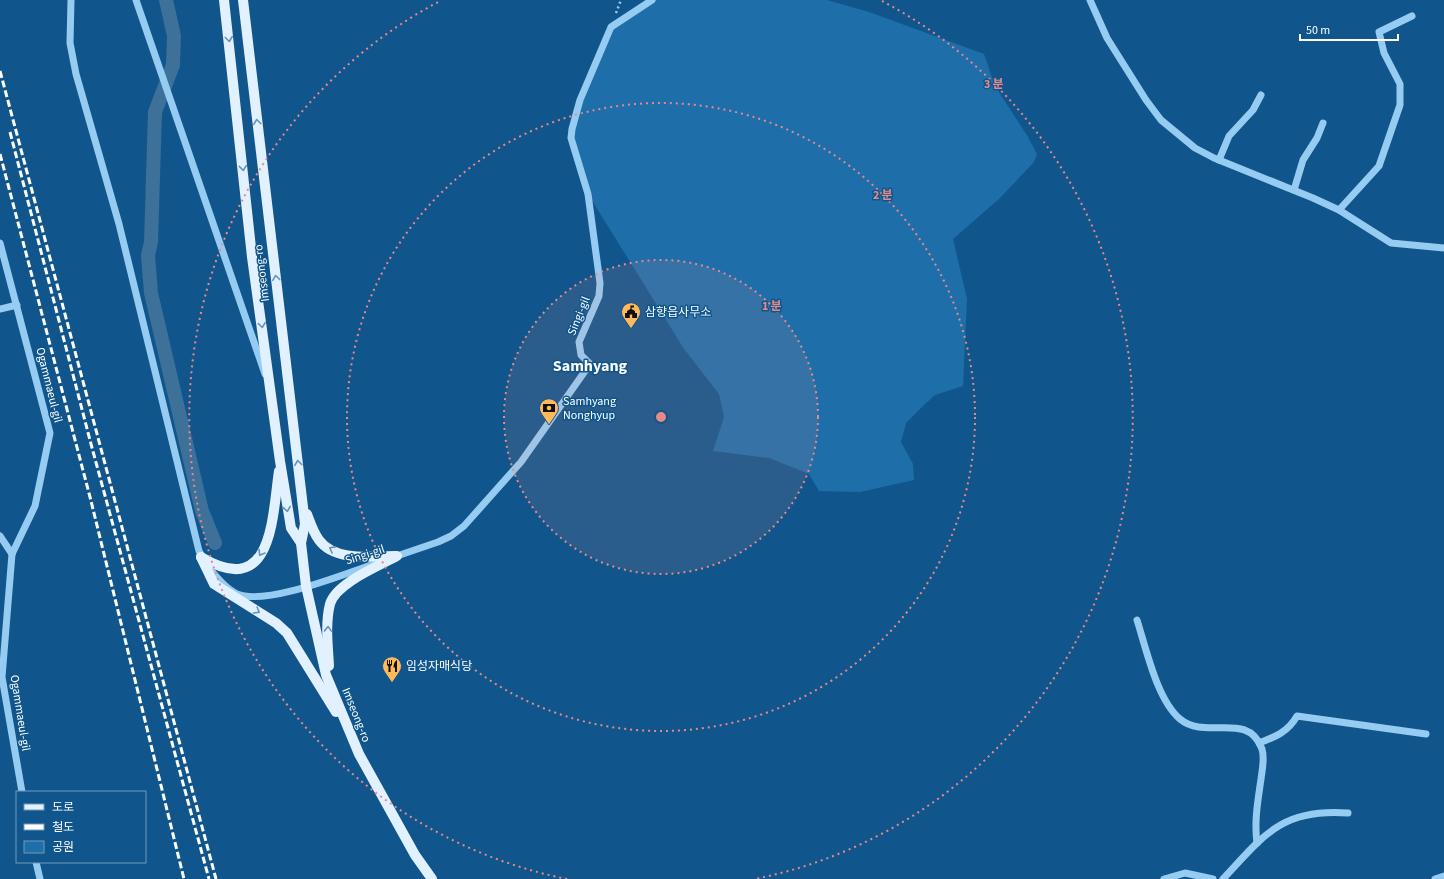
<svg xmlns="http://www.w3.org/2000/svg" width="1444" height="879" font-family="'Source Sans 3','Noto Sans KR',sans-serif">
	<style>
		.green { fill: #1e6fa9 }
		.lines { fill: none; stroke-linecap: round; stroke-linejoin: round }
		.canal { stroke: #3d7199; stroke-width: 14 }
		.path { stroke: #97ccf2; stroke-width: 2.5; stroke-dasharray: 2 3; stroke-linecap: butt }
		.minor { stroke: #97ccf2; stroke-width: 7 }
		.major { stroke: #e2f1ff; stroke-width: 10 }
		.rail { stroke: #fff; stroke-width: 3; stroke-dasharray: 7 3; stroke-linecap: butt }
		.oneway { stroke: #6494ba }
		.ring { fill: none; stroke: #e88989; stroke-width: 2; stroke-dasharray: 2 4 }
		.labels { text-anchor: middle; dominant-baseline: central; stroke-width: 3; stroke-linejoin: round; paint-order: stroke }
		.street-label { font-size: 12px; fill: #fff; stroke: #10568c }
		.poi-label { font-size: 12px; fill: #fff; stroke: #10568c; text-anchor: start }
		.district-label { font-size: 16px; font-weight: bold; fill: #fff; stroke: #10568c }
		.centre { fill: #e88989; stroke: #10568c; stroke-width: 2 }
		.ring-label { font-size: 12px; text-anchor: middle; font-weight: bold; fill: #e88989; stroke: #10568c; stroke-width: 3; stroke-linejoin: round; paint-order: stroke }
	</style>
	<rect width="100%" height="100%" fill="#10568c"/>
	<polygon class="green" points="652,0 827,0 869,12 984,54 995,86 1028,137 1037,154 1034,162 1000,198 953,239 967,299 963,386 935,395 923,406 906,423 901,442 913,464 914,480 860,492 819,491 809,474 769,458 713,451 724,417 719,394 684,349 588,194 572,129 611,27"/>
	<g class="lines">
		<polyline class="canal" points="166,0 174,36 173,65 155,112 151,242 148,255 151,293 202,511 215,543"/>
		<polyline class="path" points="616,13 621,0"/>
		<g class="minor">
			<polyline points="71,0 70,43 76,74 119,224 199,551 204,560"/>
			<polyline points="136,0 265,374"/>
			<polyline points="1090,0 1107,38 1146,100 1161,120 1195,148 1214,158 1313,198 1339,210 1391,243 1444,248"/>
			<polyline points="1219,160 1229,136 1253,110 1261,95"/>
			<polyline points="1294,190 1303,160 1317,138 1323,123"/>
			<polyline points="1339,210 1379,166 1400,105 1400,84 1384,53 1379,32 1412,16"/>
			<polyline points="0,243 50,433 35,506 12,554 2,677 22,792"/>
			<polyline points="0,309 17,305"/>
			<polyline points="0,536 12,554"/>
			<polyline points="394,557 438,542 451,536 464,526 521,462 590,364 581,355 579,342 599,296 600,283 588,194 571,138 572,129 580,100 611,27 652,0"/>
			<path d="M210 569C217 578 226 589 237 594 266 606 344 574 374 564"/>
			<path d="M1137 620C1146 648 1157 700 1180 719 1206 741 1248 710 1262 749 1265 759 1262 770 1261 779 1258 800 1254 821 1257 843"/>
			<path d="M1259 743C1275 737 1288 732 1297 716L1426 734"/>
			<polyline points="36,862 40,879"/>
			<polyline points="1164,879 1185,873 1213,879"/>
			<path d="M1223 879C1264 835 1282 808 1348 813"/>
			<polyline points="1435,879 1444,876"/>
		</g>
		<g class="major">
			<polyline points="224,0 252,257 280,461 291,528 301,543"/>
			<polyline points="243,0 305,524 301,543 306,586 326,675 359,754 415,855 432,879"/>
			<path d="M307 514C310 522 313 532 319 540 335 562 372 556 395 556"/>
			<polyline points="201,557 214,584 276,623 287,633 336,712"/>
			<path d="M201 557C273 600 272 518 279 471"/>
			<path d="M329 666C328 646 325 624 330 604 336 583 379 566 397 556"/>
		</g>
		<g class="rail">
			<polyline points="0,71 216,879"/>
			<polyline points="10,132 91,444 209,879"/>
			<polyline points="0,154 90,497 184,879"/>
		</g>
	</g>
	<defs><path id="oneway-chevron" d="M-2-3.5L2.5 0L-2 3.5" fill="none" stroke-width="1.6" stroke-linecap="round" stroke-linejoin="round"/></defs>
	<g class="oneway">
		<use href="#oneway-chevron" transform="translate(229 39) rotate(83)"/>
		<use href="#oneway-chevron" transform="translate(257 122) rotate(-97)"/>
		<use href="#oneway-chevron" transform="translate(243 168) rotate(84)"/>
		<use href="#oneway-chevron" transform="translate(276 278) rotate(-97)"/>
		<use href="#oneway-chevron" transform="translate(262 325) rotate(82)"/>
		<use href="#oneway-chevron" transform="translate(298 463) rotate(-97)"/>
		<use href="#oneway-chevron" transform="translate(287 509) rotate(81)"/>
		<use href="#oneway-chevron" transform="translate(332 549) rotate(-152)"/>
		<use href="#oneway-chevron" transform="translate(261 553) rotate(121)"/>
		<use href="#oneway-chevron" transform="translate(257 611) rotate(31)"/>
		<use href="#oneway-chevron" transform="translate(328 629) rotate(-88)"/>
	</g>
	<circle cx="661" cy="417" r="157" fill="#e88989" fill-opacity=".12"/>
	<g class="ring">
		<circle cx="661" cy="417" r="157"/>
		<circle cx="661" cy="417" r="314"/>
		<path d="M567 879A471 471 0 0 1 440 1M882 1A471 471 0 0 1 755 879"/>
	</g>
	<defs>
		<symbol id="civic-pin" viewBox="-11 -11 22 30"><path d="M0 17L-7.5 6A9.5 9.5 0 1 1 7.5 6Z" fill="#ffb958" stroke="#10568c"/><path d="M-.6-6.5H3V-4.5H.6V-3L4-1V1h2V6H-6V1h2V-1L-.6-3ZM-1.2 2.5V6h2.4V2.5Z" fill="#111"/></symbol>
		<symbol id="bank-pin" viewBox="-11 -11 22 30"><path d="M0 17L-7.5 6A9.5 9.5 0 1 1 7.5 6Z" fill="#ffb958" stroke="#10568c"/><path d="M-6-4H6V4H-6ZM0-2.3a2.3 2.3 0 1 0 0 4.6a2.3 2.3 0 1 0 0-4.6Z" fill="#111"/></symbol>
		<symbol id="restaurant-pin" viewBox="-11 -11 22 30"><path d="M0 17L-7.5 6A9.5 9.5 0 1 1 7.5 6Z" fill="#ffb958" stroke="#10568c"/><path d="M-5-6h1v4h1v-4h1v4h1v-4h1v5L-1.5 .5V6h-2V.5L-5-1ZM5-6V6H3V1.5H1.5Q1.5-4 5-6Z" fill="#111"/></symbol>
	</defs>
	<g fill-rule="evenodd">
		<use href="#civic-pin" x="620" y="301" width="22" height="30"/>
		<use href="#bank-pin" x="538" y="397" width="22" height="30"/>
		<use href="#restaurant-pin" x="381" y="655" width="22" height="30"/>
	</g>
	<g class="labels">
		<g class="street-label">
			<text transform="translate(262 273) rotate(-97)">Imseong-ro</text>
			<text transform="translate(579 316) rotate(-68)">Singi-gil</text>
			<text transform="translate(49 385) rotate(76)">Ogammaeul-gil</text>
			<text transform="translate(365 555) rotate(-18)">Singi-gil</text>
			<text transform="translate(20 713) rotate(81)">Ogammaeul-gil</text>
			<text transform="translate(356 715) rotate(68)">Imseong-ro</text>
		</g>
		<g class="poi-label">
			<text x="645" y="312">삼향읍사무소</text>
			<text x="563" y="401">Samhyang<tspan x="563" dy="14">Nonghyup</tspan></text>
			<text x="406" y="666">임성자매식당</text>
		</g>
		<g class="district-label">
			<text x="590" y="366">Samhyang</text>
		</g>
	</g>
	<circle cx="661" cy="417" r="6" class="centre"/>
	<g class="ring-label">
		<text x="994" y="88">3 분</text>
		<text x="883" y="199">2 분</text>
		<text x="772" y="310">1 분</text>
	</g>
	<rect x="16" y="791" width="130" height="72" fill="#10568c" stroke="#709aba"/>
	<rect x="24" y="804" width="20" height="6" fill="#e2f1ff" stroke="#709aba"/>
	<text x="52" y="811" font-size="12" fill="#ffffff">도로</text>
	<rect x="24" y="824" width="20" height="6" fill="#ffffff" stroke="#709aba"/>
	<text x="52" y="831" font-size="12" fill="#ffffff">철도</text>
	<rect x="24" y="841" width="20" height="12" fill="#1e6fa9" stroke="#709aba"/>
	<text x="52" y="851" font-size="12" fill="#ffffff">공원</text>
	<path d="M1300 34v6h98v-6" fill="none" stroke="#ffffff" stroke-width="2"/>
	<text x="1306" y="34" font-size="12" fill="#ffffff" stroke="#10568c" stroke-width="3" paint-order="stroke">50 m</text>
</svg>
